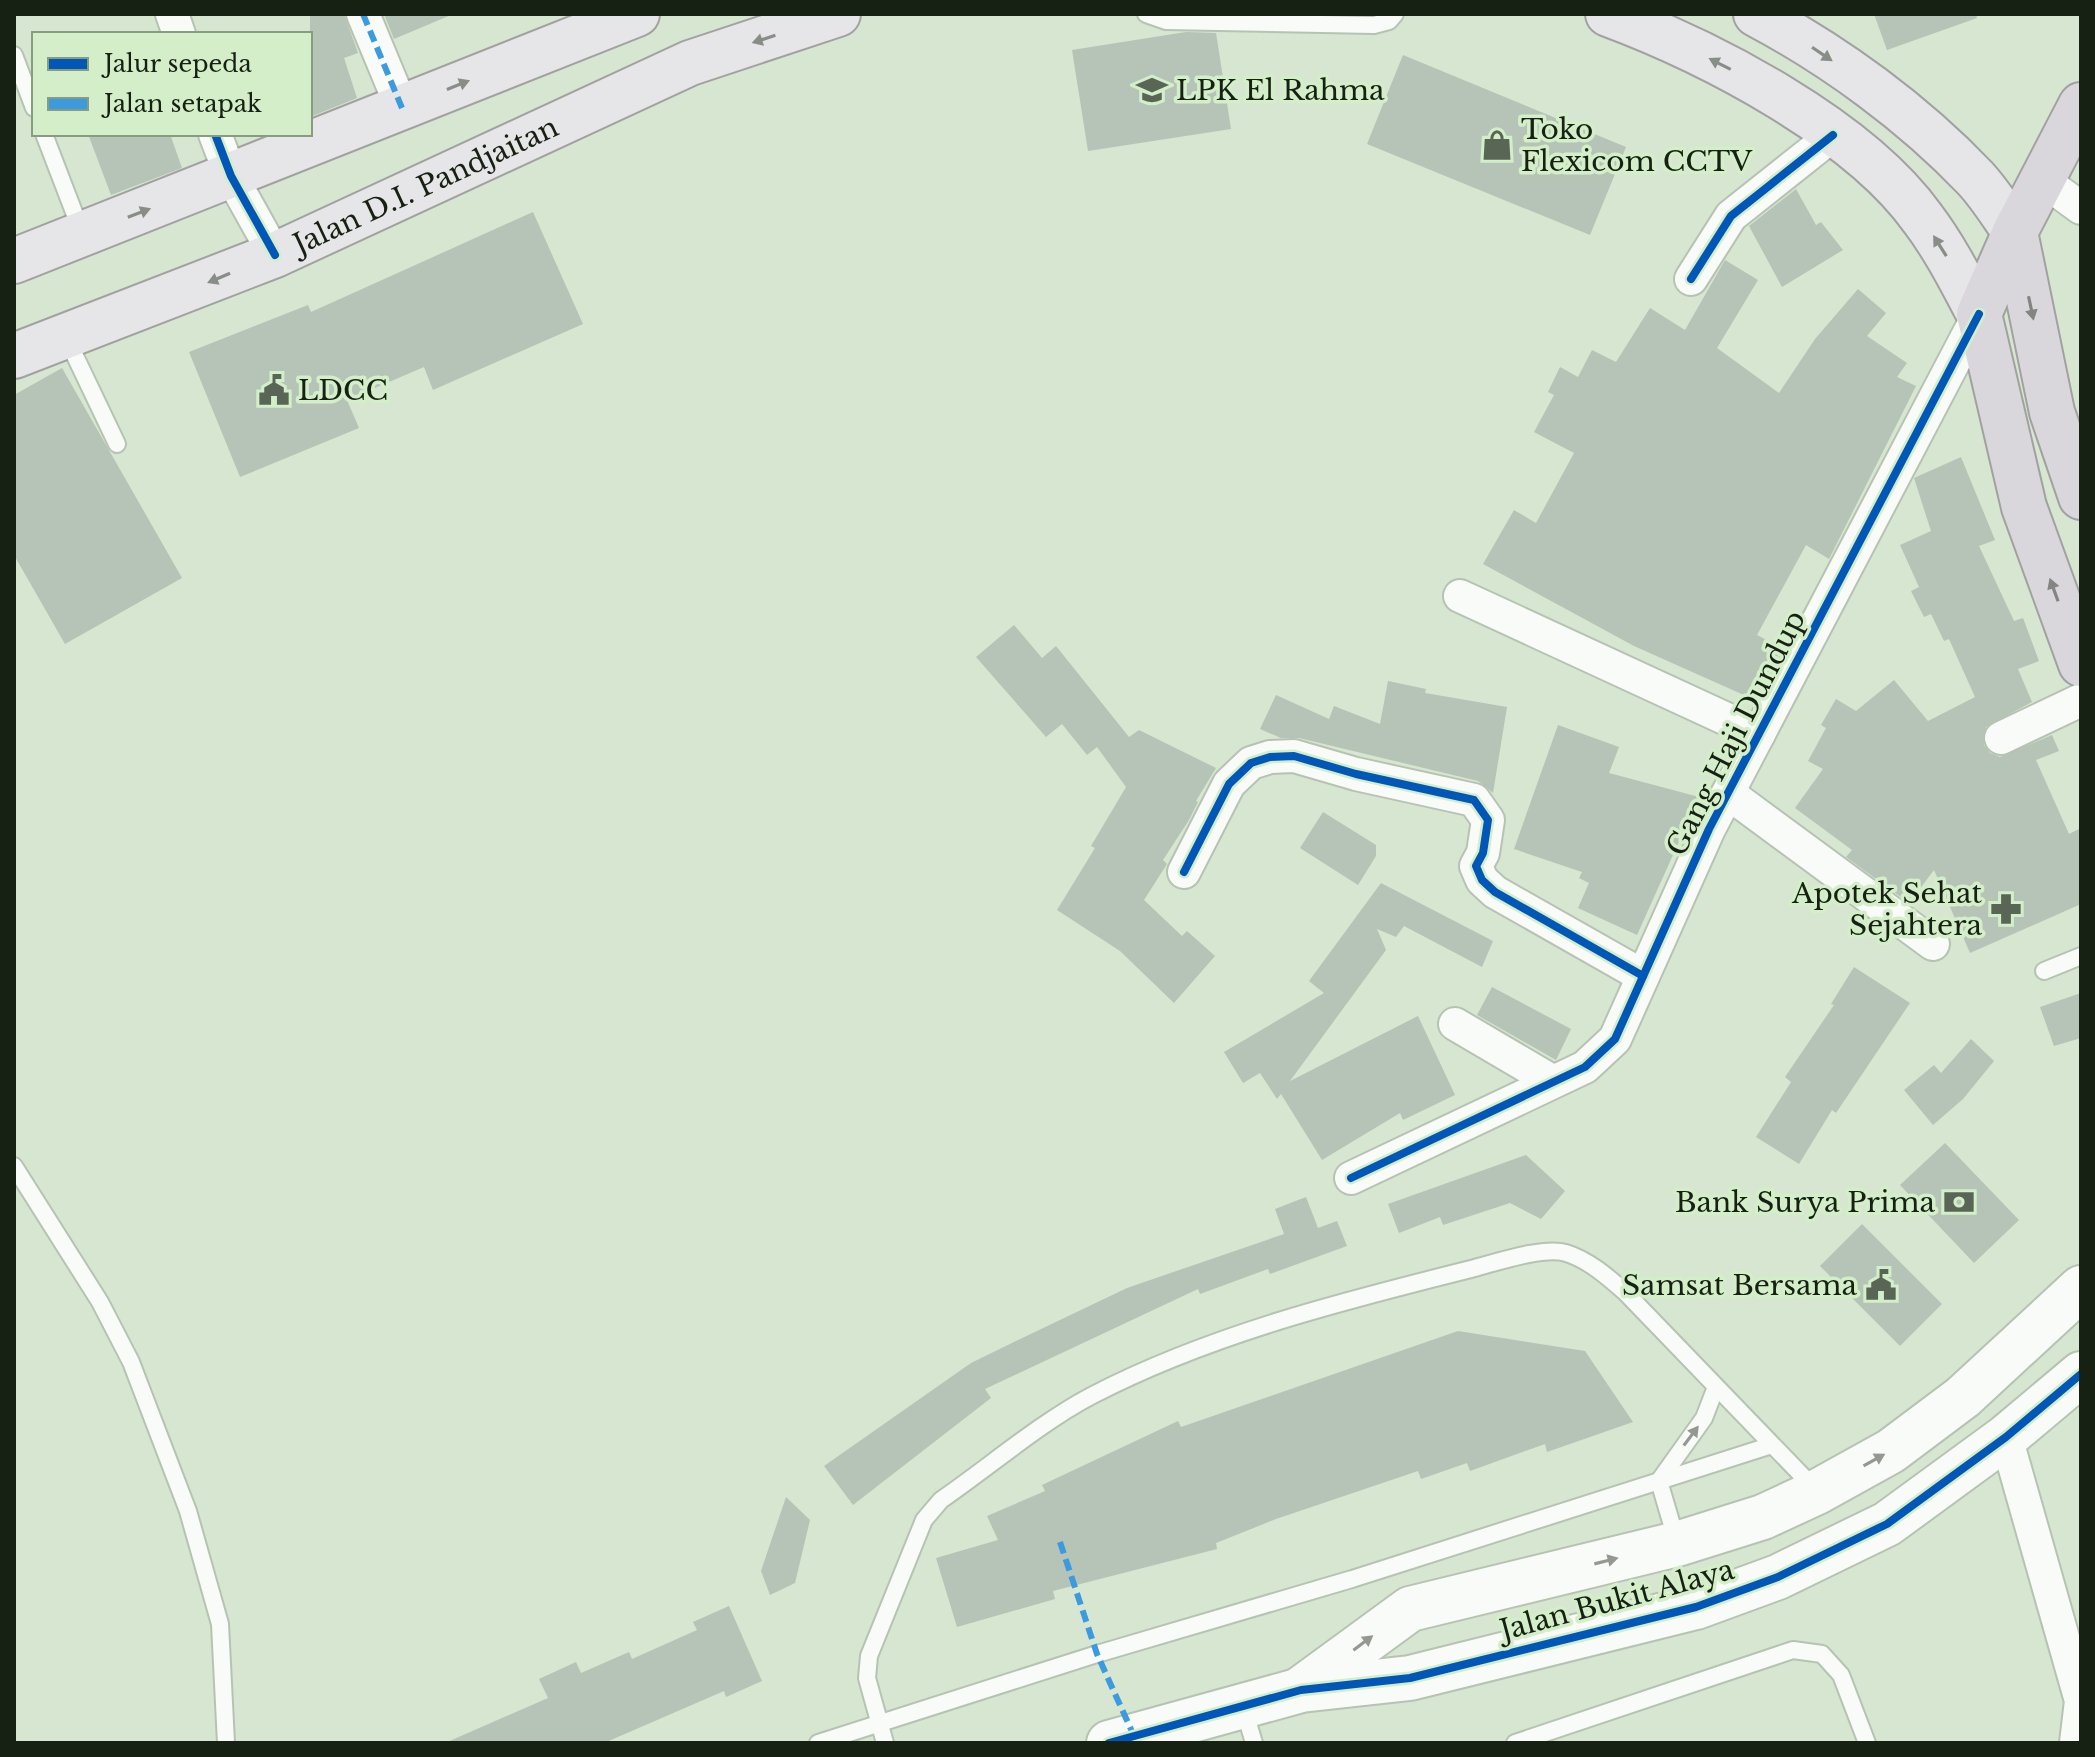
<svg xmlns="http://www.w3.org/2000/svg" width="2095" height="1757" font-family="'Libre Baskerville',serif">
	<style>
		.building { fill: #b5c4b6 }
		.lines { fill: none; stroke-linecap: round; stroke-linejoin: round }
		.lane-casing { stroke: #b7c3b2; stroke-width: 20 }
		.street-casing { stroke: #b7c3b2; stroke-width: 36 }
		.secondary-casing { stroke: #b7c3b2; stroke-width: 48 }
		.primary-casing { stroke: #a1a2a0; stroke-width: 48 }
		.highway-casing { stroke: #a1a2a0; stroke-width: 48 }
		.lane { stroke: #f9fbf8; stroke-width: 16 }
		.street { stroke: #f9fbf8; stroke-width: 32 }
		.secondary { stroke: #f9fbf8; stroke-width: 44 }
		.primary { stroke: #e6e5e7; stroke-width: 44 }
		.highway { stroke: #dad7dc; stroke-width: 44 }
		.quiet { stroke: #3b9bde; stroke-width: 6; stroke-dasharray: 12 6; stroke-linecap: butt }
		.cycleway-casing { stroke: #d3eec8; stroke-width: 13 }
		.cycleway { stroke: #0057b8; stroke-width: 8 }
		.oneway { fill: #898d88 }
		.oneway2 { fill: #828582 }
		.oneway3 { fill: #939991 }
		.labels { text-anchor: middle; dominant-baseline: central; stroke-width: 7; stroke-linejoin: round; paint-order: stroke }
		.poi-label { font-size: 28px; fill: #172113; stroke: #d3eec8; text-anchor: start }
		.street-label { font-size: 28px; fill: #172113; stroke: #d3eec8 }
	</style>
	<rect width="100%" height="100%" fill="#d6e6d0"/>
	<g class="building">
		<polygon points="310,14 344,14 358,53 344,58 357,98 310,117"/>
		<polygon points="384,14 451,14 451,15 394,39"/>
		<polygon points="1874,14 1976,14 1977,18 1887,50"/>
		<polygon points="1186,32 1216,33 1231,129 1088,151 1072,50"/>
		<polygon points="1403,55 1626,147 1590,235 1367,144"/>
		<polygon points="88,134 170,134 182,168 111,195"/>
		<polygon points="1796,189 1816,225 1821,222 1843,250 1782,287 1749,226"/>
		<polygon points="533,212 583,324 433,390 424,367 347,400 359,428 240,477 189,352 308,305 311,312"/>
		<polygon points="1725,260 1758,280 1717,348 1779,393 1815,339 1858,289 1886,313 1867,336 1907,363 1897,377 1916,386 1829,559 1806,545 1757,635 1782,648 1755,700 1634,646 1483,564 1514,510 1536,523 1574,453 1534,432 1554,395 1548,392 1560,367 1578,377 1592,350 1616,362 1650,308 1685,330"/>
		<polygon points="62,368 182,578 65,644 14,555 14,395"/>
		<polygon points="1961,457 1995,540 1979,546 2014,621 2023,618 2039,661 2018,669 2032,702 1986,727 1984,745 1990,753 2000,757 2052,735 2059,751 2036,760 2069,834 2081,828 2081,904 1970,953 1934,870 1909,903 1846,857 1852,850 1795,808 1823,769 1808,761 1826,728 1821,725 1836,699 1856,711 1894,680 1928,721 1975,697 1949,639 1944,641 1931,614 1924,617 1911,591 1919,587 1900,545 1931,531 1914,478"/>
		<polygon points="1014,625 1042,658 1056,646 1129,737 1139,730 1216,768 1196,801 1198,802 1189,820 1163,860 1167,864 1144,900 1182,936 1187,931 1215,956 1174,1003 1120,951 1057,910 1095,848 1091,846 1126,787 1097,747 1087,755 1062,724 1046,737 976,657"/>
		<polygon points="1388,681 1426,689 1425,693 1507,707 1493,793 1478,781 1299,738 1281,738 1260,729 1276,695 1329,719 1334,706 1380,724"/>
		<polygon points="1558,725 1619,747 1609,773 1699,797 1637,935 1578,908 1589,883 1579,878 1582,872 1514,849"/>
		<polygon points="1323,812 1376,845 1376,856 1358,885 1300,848"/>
		<polygon points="1381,883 1493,941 1482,967 1404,926 1396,937 1377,929 1386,950 1290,1081 1418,1016 1455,1095 1403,1120 1400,1113 1322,1160 1281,1094 1277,1099 1260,1073 1243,1083 1224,1052 1324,993 1309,981"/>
		<polygon points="1854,967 1910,1003 1836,1113 1832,1110 1799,1164 1756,1137 1791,1082 1785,1077 1834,1005 1831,1004"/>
		<polygon points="1492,987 1571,1029 1556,1060 1477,1015"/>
		<polygon points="2081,993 2081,1038 2054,1046 2040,1007"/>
		<polygon points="1971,1039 1994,1061 1963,1099 1933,1125 1904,1090 1934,1065 1941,1073"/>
		<polygon points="1945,1143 2019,1220 1974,1263 1900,1185"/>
		<polygon points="1526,1155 1565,1191 1541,1219 1510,1203 1443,1225 1440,1217 1399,1233 1388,1204"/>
		<polygon points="1306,1197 1318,1228 1337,1221 1347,1246 1270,1274 1268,1269 1200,1294 1198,1289 985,1389 991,1398 853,1505 824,1466 971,1363 1014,1342 1127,1288 1284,1234 1275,1209"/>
		<polygon points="1862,1224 1942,1304 1900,1346 1820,1266"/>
		<polygon points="1458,1331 1585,1351 1633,1422 1547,1452 1545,1444 1470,1471 1467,1463 1421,1479 1418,1471 1276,1519 1216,1543 1217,1549 1053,1591 1055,1599 957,1627 936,1558 998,1540 987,1516 1045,1491 1042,1485 1178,1421 1181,1427"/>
		<polygon points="786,1497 810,1520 795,1583 770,1595 761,1571"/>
		<polygon points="729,1606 762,1681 726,1697 724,1691 604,1743 445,1743 548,1698 539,1679 576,1662 581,1673 629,1652 632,1659 697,1630 693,1622"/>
	</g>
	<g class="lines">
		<defs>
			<g id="lane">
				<polyline points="1146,14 1166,21 1374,25 1389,21 1395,14"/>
				<polyline points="14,55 34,108"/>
				<polyline points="44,134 82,233"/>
				<polyline points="66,337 117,444"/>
				<polyline points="2044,971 2081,956"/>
				<polyline points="14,1166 100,1302 131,1362 188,1511 220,1624 226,1743"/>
				<polyline points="1677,1542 1659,1481 1704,1418 1716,1387"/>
				<polyline points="1243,1706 1254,1743"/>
				<polyline points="818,1743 1097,1654 1352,1579 1772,1445"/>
				<path d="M885 1743 867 1678 869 1656 924 1520 941 1500C989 1467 1040 1423 1091 1396 1208 1335 1343 1301 1471 1269 1494 1263 1544 1246 1566 1253 1589 1260 1609 1278 1626 1293L1816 1490"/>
				<polyline points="1515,1743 1793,1650 1822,1654 1841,1675 1867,1743"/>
			</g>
			<g id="street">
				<polyline points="172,14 179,34"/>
				<polyline points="363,14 402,108"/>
				<polyline points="215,134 231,176 275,255"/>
				<polyline points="2044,181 2081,208"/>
				<polyline points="1691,279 1731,216 1833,135"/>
				<polyline points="1460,596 1759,734"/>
				<polyline points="2001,738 2081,700"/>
				<polyline points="1728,793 1933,944"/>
				<polyline points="1184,872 1229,784 1251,763 1270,757 1294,756 1356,774 1474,800 1488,820 1483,853 1476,866 1482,880 1495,892 1643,976"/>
				<polyline points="1455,1024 1552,1081"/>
				<polyline points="1351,1178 1585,1067 1615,1039 1709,829 1979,314"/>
				<polyline points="2006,1437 2081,1701 2076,1743"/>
			</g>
			<g id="secondary">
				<polyline points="1302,1688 1410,1609 1677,1544 1763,1517 1817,1492 1891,1451 1963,1397 2081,1288"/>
				<polyline points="1109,1743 1301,1690 1410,1678 1696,1607 1778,1577 1887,1524 2006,1437 2081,1374"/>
			</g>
			<g id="primary">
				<path d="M1608 14C1710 52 1859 129 1923 219 1945 248 1962 282 1979 314"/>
				<path d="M1756 14C1835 56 1913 113 1975 178 1990 194 2002 214 2015 232"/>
				<polyline points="14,261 637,14"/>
				<path id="s1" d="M14 356 275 255 690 63 838 14"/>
			</g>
			<g id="highway">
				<polyline points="2081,105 2015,232 1979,314 2024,507 2081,664"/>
				<polyline points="2015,232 2052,412 2081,497"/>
			</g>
		</defs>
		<use href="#lane" class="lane-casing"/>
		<use href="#street" class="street-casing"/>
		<use href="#secondary" class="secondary-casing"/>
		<use href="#primary" class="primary-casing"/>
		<use href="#highway" class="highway-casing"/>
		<use href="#lane" class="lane"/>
		<use href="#street" class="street"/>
		<use href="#secondary" class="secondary"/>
		<use href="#primary" class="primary"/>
		<use href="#highway" class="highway"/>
		<g class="quiet">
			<polyline points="363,14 402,108"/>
			<polyline points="1060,1542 1097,1654 1134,1736"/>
		</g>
		<defs>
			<g id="cycleway">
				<polyline points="215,134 231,176 275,255"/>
				<polyline points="1691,279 1731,216 1833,135"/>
				<polyline points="1184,872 1229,784 1251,763 1270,757 1294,756 1356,774 1474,800 1488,820 1483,853 1476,866 1482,880 1495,892 1643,976"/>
				<polyline points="1351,1178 1585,1067 1615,1039 1709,829 1979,314"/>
				<polyline points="1109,1743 1301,1690 1410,1678 1696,1607 1778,1577 1887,1524 2006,1437 2081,1374"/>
			</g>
		</defs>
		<use href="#cycleway" class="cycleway-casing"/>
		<use href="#cycleway" class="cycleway"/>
	</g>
	<defs><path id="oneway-solid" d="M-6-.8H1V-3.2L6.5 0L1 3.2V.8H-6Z" transform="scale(2)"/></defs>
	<g class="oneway">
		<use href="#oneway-solid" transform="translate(764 39) rotate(162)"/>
		<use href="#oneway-solid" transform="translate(1822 54) rotate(34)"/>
		<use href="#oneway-solid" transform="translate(1720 64) rotate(-153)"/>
		<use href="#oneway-solid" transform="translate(458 85) rotate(-22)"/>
		<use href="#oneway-solid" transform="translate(139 213) rotate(-21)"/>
		<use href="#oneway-solid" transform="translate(1940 246) rotate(-122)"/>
		<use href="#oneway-solid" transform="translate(219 278) rotate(157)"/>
	</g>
	<g class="oneway2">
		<use href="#oneway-solid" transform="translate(2031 308) rotate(78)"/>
		<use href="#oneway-solid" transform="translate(2054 590) rotate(-110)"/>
	</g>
	<g class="oneway3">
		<use href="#oneway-solid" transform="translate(1691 1436) rotate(-53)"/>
		<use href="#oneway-solid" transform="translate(1874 1460) rotate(-29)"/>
		<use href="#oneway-solid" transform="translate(1606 1561) rotate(-14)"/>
		<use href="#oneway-solid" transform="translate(1363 1643) rotate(-37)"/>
	</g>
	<defs>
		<symbol id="university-bare" viewBox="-9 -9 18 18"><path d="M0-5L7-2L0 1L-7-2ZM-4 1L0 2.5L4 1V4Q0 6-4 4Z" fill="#5a6655" stroke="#d3eec8" stroke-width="2.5" paint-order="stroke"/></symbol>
		<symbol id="shop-bare" viewBox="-9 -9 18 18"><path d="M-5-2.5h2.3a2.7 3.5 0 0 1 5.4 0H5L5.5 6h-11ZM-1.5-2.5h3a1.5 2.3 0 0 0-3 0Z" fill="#5a6655" stroke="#d3eec8" stroke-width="2.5" paint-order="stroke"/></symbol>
		<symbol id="civic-bare" viewBox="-9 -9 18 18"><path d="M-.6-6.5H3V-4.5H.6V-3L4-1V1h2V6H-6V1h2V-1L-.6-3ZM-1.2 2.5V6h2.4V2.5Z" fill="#5a6655" stroke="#d3eec8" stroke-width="2.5" paint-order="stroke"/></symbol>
		<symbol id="pharmacy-bare" viewBox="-9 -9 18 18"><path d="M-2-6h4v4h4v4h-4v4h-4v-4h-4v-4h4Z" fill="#5a6655" stroke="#d3eec8" stroke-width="2.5" paint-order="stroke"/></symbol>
		<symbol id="bank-bare" viewBox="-9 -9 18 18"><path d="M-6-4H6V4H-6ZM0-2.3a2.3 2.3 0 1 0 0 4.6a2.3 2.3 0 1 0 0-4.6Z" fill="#5a6655" stroke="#d3eec8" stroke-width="2.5" paint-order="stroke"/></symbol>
	</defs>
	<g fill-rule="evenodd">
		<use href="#university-bare" x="1130" y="68" width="44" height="44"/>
		<use href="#shop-bare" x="1475" y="123" width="44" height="44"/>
		<use href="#civic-bare" x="252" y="368" width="44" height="44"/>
		<use href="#pharmacy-bare" x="1984" y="887" width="44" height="44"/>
		<use href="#bank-bare" x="1937" y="1180" width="44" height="44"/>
		<use href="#civic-bare" x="1859" y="1263" width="44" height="44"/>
	</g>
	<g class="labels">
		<g class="poi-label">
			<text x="1176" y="90">LPK El Rahma</text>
			<text x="1521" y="129">Toko<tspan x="1521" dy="32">Flexicom CCTV</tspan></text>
			<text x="298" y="390">LDCC</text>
			<text x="1982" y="893" text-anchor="end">Apotek Sehat<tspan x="1982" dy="32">Sejahtera</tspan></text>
			<text x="1935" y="1202" text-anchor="end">Bank Surya Prima</text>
			<text x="1857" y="1285" text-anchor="end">Samsat Bersama</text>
		</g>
		<g class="street-label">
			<text stroke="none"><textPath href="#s1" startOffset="446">Jalan D.I. Pandjaitan</textPath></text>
			<text transform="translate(1736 733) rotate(-63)">Gang Haji Dundup</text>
			<text transform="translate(1617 1600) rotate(-15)">Jalan Bukit Alaya</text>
		</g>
	</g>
	<rect width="2095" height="1757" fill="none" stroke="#172113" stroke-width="32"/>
	<rect x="32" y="32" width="280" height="104" fill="#d3eec8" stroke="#889c80" stroke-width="2"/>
	<rect x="48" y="58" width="40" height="12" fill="#0057b8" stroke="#889c80" stroke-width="2"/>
	<text x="104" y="72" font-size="24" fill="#172113">Jalur sepeda</text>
	<rect x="48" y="98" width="40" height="12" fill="#3b9bde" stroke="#889c80" stroke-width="2"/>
	<text x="104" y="112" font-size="24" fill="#172113">Jalan setapak</text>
</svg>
